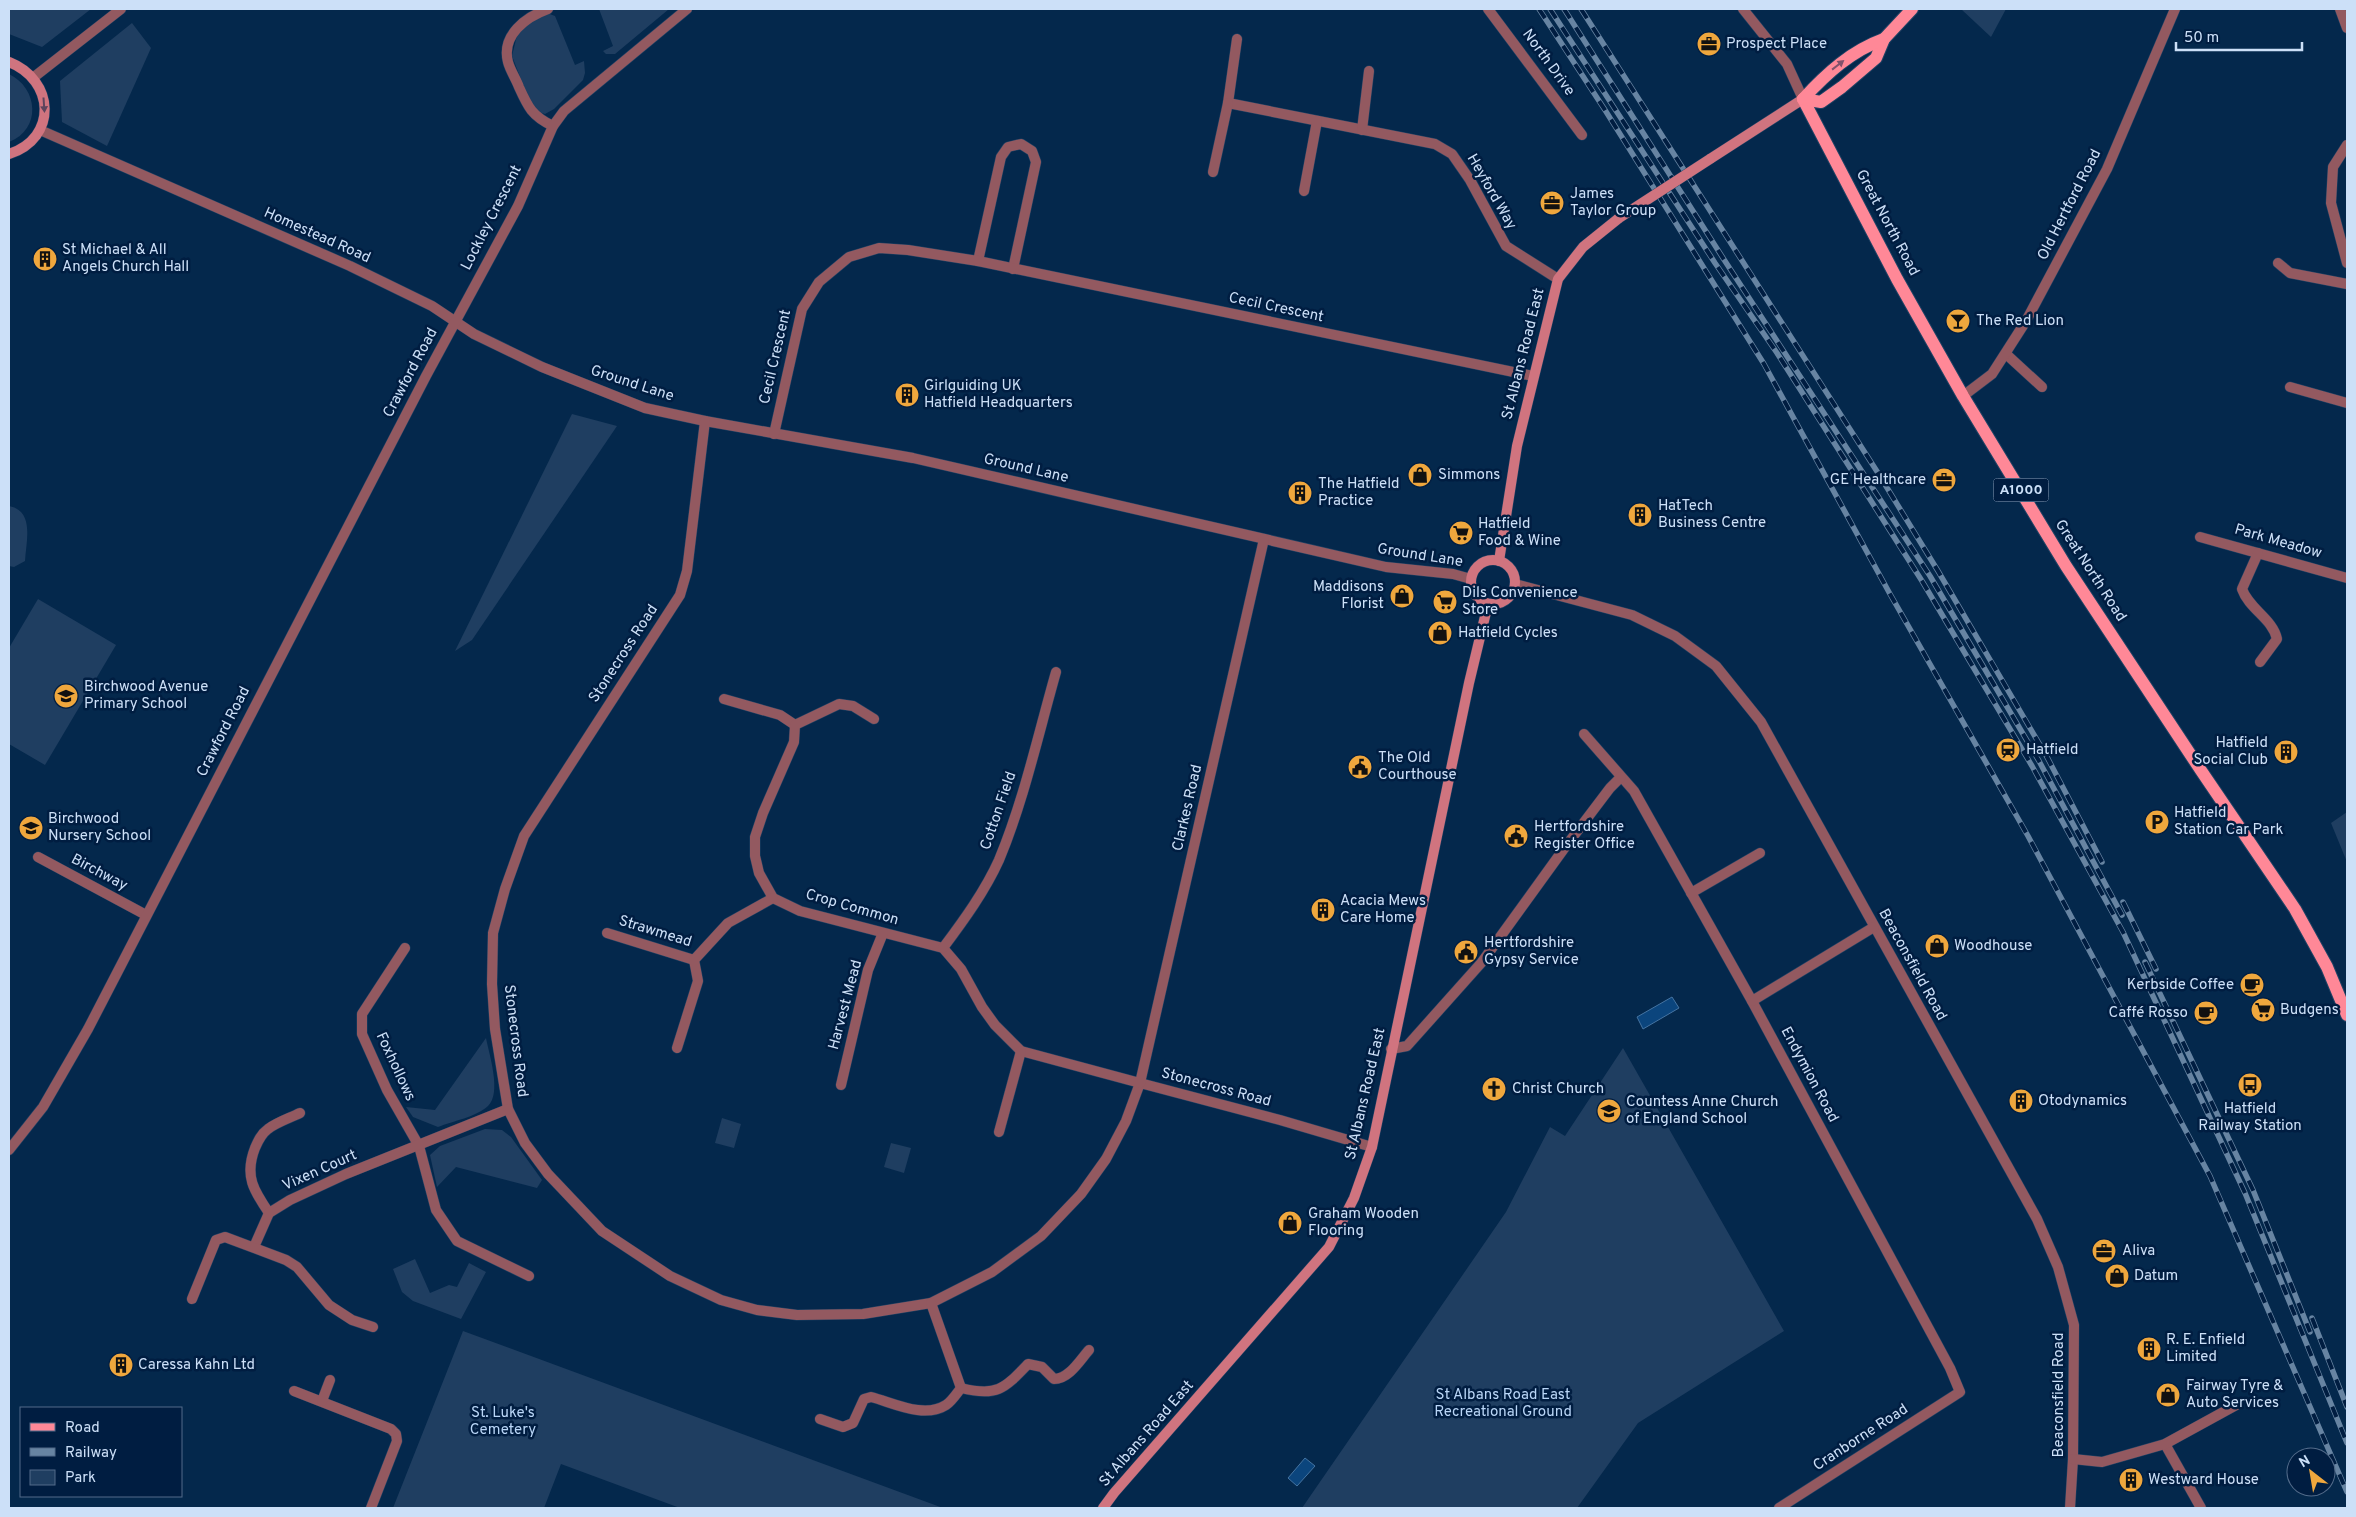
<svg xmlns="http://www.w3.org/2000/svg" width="2356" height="1517" font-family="Overpass,sans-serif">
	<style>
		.green { fill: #1f3e61 }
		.water { fill: #0b457d; stroke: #4574a2 }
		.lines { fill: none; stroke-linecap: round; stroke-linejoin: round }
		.street-casing { stroke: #204264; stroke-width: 11 }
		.secondary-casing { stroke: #204264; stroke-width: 11 }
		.primary-casing { stroke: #204264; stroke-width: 14 }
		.street { stroke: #935960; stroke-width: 10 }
		.secondary { stroke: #d0747f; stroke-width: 10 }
		.primary { stroke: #ff8897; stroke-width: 12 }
		.rail-casing { stroke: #6784a2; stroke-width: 5.5 }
		.rail { stroke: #001d41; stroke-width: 4; stroke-dasharray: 11; stroke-linecap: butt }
		.secondary-bridge-casing { stroke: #204264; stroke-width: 11; stroke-linecap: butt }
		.secondary-bridge { stroke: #d0747f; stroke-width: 10 }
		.oneway { fill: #80526c }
		.oneway2 { fill: #5e445d }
		.labels { text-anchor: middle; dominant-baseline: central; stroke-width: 5; stroke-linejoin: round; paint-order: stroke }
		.shield { fill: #001d41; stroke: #8fa6c1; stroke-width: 1 }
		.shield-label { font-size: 14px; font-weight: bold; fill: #cce0f8 }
		.poi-label { font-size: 15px; fill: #cce0f8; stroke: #001d41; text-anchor: start }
		.street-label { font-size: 15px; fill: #cce0f8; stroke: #001d41 }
		.park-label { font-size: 15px; fill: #b9d6f7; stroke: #001d41 }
	</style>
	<rect width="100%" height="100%" fill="#04284c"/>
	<g class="green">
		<polygon points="9,9 91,9 42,47 9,34"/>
		<polygon points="599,9 669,9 615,54 606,54 603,51 613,46"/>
		<polygon points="1961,9 2006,9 1991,37"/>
		<polygon points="547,13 555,16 575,65 584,61 585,73 583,80 554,109 545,114 538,112 531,105 512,56 518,31"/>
		<polygon points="132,23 151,48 107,146 62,122 60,81"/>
		<path d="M9 74C38 88 42 129 9 142Z"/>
		<polygon points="572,414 617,426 472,640 455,651"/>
		<path d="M9 506C35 511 26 542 25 561L14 567 9 566Z"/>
		<polygon points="38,599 116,645 45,765 9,744 9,648"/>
		<polygon points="2347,812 2347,862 2331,823"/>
		<path d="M486 1038C489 1054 502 1093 488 1106 476 1117 453 1121 438 1127L413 1117 406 1107 435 1110Z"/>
		<polygon points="1623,1048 1784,1331 1638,1423 1577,1508 1302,1508 1506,1212 1550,1127 1565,1136"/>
		<polygon points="722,1118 741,1124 734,1148 715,1143"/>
		<polygon points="485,1129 502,1130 511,1137 542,1180 537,1188 456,1167 437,1187 430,1155 440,1146"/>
		<polygon points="891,1143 911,1148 904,1173 884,1167"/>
		<polygon points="415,1259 430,1293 449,1285 457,1287 469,1263 486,1272 461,1319 413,1301 402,1292 393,1269"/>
		<polygon points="463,1331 943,1508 680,1508 561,1464 544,1508 393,1508"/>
	</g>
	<g class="water">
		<polygon points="1672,997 1679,1008 1643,1029 1637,1017"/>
		<polygon points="1305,1458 1315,1466 1297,1486 1288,1478"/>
	</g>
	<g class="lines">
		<defs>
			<g id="street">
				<path d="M548 9C526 17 501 35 508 62 510 70 516 79 519 87 528 107 532 116 553 126"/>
				<polyline points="1488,9 1582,135"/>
				<polyline points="1743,9 1787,64 1803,99"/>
				<polyline points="2340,9 2347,28"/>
				<polyline points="1237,39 1228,103 1435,144 1452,154 1470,180 1506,246 1558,279"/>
				<polyline points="34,77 121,9"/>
				<polyline points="40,130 350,266 432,306 474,334 542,367 645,408 705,421 913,458 1386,567 1453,574 1471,579"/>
				<polyline points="1362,130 1369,71"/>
				<polyline points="2347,145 2333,167 2331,203 2347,263"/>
				<polyline points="1213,172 1228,103"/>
				<polyline points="1304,191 1317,121"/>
				<polyline points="978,261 1001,157 1008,147 1021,144 1032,151 1036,162 1013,269"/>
				<polyline points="2278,263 2290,273 2347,284"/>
				<polyline points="2006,354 2042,387"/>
				<polyline points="2290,387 2347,403"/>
				<polyline points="1963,396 1992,374 2026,321 2107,169 2175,9"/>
				<polyline points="705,421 687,571 680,595 524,836 505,889 493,933 492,984 495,1029 508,1109 525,1143 548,1174 602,1231 670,1276 721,1300 757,1310 797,1315 863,1314 931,1303 992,1272 1041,1236 1081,1194 1106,1159 1126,1121 1140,1083 1280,1120 1372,1147"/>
				<polyline points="774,434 802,309 819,282 849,257 879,248 908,250 978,261 1533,376"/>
				<polyline points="2200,537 2347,578"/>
				<path d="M2258 553 2242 589C2249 609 2273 619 2277 639L2260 662"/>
				<polyline points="1515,584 1632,615 1675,636 1716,666 1761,722 2037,1219 2058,1267 2074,1325 2073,1459 2070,1508"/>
				<polyline points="724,699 780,715 795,725"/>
				<polyline points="874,719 853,706 839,704 795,725 794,742 763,813 755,837 755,856 759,873 773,898 800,911 943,948 961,969 982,1007 995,1025 1021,1051 1140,1083 1264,539"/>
				<polyline points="1584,734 1634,791 1752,1001 1950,1368 1960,1392 1779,1508"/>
				<polyline points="38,857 146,915"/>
				<polyline points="1691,893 1760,853"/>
				<polyline points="607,933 694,960"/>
				<polyline points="405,948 362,1014 362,1034 387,1090 419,1146 436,1210 457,1241 529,1276"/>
				<path d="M943 948C964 920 985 891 999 860 1024 800 1038 735 1056 672"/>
				<polyline points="1752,1001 1874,927"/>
				<polyline points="677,1048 698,981 694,960 728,923 773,898"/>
				<polyline points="1391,1049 1407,1046 1482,962 1563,850 1610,788 1621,777"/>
				<polyline points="841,1085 868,970 883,933"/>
				<polyline points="999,1132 1021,1051"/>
				<polyline points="9,1150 43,1107 88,1029 426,376 518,206 553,126 564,111 687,9"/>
				<path d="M269 1213C254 1191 244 1176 255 1148 258 1141 261 1134 268 1129 277 1122 290 1118 300 1113"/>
				<polyline points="254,1247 269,1213 290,1200 346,1174 508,1109"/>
				<polyline points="192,1299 216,1240 225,1237 286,1260 297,1267 329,1305 352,1320 373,1327"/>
				<polyline points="931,1303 961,1388"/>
				<polyline points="294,1391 391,1429 396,1434 397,1441 371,1508"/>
				<polyline points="322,1401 330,1380"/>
				<path d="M820 1419 843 1427 853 1423 864 1399 871 1397C894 1403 924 1419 946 1405 952 1401 957 1393 961 1388 997 1397 1004 1389 1028 1364L1042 1367 1054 1379C1069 1379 1080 1360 1089 1350"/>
				<polyline points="2165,1444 2201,1508"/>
				<polyline points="2073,1459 2102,1462 2165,1444 2238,1404"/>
			</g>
			<g id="secondary">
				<path d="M9 62C55 80 58 138 9 154"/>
				<polyline points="1710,159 1803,99"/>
				<circle cx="1493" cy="582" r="22"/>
				<polyline points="1499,561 1517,446 1558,279 1583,247 1619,218"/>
				<polyline points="1103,1508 1114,1493 1329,1247 1354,1198 1372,1147 1469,683 1488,604"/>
			</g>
			<g id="primary">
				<polyline points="1803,99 1897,279 1963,396 2066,566 2202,772 2295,909 2327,967 2347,1015"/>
				<polyline points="1803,99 1821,102 1842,87 1876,58 1884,39 1912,9"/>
				<path d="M1803 99C1827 73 1851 51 1884 39"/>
			</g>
		</defs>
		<use href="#street" class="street-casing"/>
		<use href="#secondary" class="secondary-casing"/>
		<use href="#primary" class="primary-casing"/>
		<use href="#street" class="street"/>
		<use href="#secondary" class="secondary"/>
		<use href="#primary" class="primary"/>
		<defs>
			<g id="rail">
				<polyline points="1539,9 1605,110 1764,364 1890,594 2028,836 2210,1176 2347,1492"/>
				<polyline points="1550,9 1715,263 1777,353 1922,581 2032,766 2123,932 2245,1193 2347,1443"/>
				<polyline points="1564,9 1723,258 1930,576 2039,761 2122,915"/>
				<polyline points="1581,9 1878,473 1938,571 2047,757 2102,862"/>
				<polyline points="2123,902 2156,969"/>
				<polyline points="2145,962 2253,1190 2310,1332"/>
				<polyline points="2312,1318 2347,1407"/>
			</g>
		</defs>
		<use href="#rail" class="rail-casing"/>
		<use href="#rail" class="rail"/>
		<defs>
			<polyline id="secondary-bridge" points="1619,218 1710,159"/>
		</defs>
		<use href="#secondary-bridge" class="secondary-bridge-casing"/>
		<use href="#secondary-bridge" class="secondary-bridge"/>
	</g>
	<defs><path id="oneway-solid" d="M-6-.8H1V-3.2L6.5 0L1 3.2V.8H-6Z" transform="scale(1.25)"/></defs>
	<use class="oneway" href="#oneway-solid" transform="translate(1838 65) rotate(-38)"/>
	<use class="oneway2" href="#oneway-solid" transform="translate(44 105) rotate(86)"/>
	<defs>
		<symbol id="office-disc" viewBox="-11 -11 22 22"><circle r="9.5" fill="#efa73d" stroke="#001d41"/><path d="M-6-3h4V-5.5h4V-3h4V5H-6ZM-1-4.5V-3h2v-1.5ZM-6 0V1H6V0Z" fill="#111"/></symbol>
		<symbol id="building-disc" viewBox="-11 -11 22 22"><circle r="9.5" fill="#efa73d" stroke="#001d41"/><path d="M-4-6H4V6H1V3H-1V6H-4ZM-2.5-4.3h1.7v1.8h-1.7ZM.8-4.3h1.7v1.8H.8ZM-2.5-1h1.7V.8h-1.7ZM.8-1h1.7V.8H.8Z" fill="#111"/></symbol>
		<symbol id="bar-disc" viewBox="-11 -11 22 22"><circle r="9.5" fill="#efa73d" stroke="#001d41"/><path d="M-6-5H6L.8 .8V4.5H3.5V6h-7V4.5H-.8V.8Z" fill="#111"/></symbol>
		<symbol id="shop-disc" viewBox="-11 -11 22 22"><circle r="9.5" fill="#efa73d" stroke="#001d41"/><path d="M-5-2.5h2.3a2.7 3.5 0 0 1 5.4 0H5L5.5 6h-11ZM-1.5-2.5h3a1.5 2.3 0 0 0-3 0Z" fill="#111"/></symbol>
		<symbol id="supermarket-disc" viewBox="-11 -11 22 22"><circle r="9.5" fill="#efa73d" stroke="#001d41"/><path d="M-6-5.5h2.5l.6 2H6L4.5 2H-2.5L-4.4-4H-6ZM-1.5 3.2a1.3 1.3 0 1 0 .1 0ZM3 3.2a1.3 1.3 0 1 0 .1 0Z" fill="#111"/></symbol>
		<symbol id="school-disc" viewBox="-11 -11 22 22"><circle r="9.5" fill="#efa73d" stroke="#001d41"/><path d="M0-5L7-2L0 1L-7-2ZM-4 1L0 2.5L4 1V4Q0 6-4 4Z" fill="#111"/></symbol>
		<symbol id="station-disc" viewBox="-11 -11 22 22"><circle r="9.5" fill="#efa73d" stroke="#001d41"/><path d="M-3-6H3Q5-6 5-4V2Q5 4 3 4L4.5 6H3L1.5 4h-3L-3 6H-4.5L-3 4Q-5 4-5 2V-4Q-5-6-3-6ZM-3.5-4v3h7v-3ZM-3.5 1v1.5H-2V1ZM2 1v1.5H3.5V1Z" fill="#111"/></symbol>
		<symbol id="civic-disc" viewBox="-11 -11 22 22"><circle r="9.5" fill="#efa73d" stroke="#001d41"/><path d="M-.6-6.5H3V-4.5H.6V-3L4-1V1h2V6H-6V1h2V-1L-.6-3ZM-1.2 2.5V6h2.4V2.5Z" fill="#111"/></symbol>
		<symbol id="parking-disc" viewBox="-11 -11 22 22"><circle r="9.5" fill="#efa73d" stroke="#001d41"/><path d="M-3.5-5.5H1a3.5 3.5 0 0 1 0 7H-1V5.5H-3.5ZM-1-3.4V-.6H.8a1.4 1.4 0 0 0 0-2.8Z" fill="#111"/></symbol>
		<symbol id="cafe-disc" viewBox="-11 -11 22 22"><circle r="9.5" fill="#efa73d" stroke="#001d41"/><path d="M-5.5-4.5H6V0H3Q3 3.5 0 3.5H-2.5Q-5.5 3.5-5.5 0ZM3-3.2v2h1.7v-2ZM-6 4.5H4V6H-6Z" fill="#111"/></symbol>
		<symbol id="bus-disc" viewBox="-11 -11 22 22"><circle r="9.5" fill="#efa73d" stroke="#001d41"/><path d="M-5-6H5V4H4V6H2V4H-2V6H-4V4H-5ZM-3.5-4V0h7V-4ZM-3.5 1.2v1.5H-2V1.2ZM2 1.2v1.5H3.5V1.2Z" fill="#111"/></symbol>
		<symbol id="church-disc" viewBox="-11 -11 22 22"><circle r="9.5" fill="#efa73d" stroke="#001d41"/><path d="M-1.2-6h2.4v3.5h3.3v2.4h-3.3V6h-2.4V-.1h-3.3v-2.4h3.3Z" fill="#111"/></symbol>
	</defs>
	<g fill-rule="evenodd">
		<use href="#office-disc" x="1695" y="30" width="28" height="28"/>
		<use href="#office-disc" x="1538" y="189" width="28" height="28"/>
		<use href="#building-disc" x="31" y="245" width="28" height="28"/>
		<use href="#bar-disc" x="1944" y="307" width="28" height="28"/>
		<use href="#building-disc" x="893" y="381" width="28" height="28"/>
		<use href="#shop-disc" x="1406" y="461" width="28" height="28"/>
		<use href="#office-disc" x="1930" y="466" width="28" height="28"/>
		<use href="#building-disc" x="1286" y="479" width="28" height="28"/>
		<use href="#building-disc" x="1626" y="501" width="28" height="28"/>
		<use href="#supermarket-disc" x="1447" y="519" width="28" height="28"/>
		<use href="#shop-disc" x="1388" y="582" width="28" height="28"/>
		<use href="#supermarket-disc" x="1431" y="588" width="28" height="28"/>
		<use href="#shop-disc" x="1426" y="619" width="28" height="28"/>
		<use href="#school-disc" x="52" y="682" width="28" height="28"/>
		<use href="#station-disc" x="1994" y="736" width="28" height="28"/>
		<use href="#building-disc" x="2272" y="738" width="28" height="28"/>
		<use href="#civic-disc" x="1346" y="753" width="28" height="28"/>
		<use href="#parking-disc" x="2143" y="808" width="28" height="28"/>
		<use href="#school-disc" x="17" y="814" width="28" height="28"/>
		<use href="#civic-disc" x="1502" y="822" width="28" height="28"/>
		<use href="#building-disc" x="1309" y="896" width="28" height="28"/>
		<use href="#shop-disc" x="1923" y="932" width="28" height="28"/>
		<use href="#civic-disc" x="1452" y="938" width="28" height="28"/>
		<use href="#cafe-disc" x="2238" y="971" width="28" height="28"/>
		<use href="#supermarket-disc" x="2249" y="996" width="28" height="28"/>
		<use href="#cafe-disc" x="2192" y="999" width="28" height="28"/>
		<use href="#bus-disc" x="2236" y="1071" width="28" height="28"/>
		<use href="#church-disc" x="1480" y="1075" width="28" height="28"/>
		<use href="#building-disc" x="2007" y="1087" width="28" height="28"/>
		<use href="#school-disc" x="1595" y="1097" width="28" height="28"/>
		<use href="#shop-disc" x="1276" y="1209" width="28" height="28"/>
		<use href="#office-disc" x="2090" y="1237" width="28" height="28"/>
		<use href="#shop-disc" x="2103" y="1262" width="28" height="28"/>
		<use href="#building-disc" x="2135" y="1335" width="28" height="28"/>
		<use href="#building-disc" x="107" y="1351" width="28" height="28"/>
		<use href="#shop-disc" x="2154" y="1381" width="28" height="28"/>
		<use href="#building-disc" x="2117" y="1466" width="28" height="28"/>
	</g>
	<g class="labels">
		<rect class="shield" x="1993.5" y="478.5" width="55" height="23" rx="4"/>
		<g class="shield-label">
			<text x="2021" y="490">A1000</text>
		</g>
		<g class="poi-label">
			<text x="1726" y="44">Prospect Place</text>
			<text x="1570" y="194">James<tspan x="1570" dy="17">Taylor Group</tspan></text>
			<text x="62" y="250">St Michael &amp; All<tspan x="62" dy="17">Angels Church Hall</tspan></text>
			<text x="1976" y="321">The Red Lion</text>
			<text x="924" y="386">Girlguiding UK<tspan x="924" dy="17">Hatfield Headquarters</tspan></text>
			<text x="1438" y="475">Simmons</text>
			<text x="1926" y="480" text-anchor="end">GE Healthcare</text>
			<text x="1318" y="484">The Hatfield<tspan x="1318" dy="17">Practice</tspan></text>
			<text x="1658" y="506">HatTech<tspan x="1658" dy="17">Business Centre</tspan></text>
			<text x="1478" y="524">Hatfield<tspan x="1478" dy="17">Food &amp; Wine</tspan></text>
			<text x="1384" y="587" text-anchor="end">Maddisons<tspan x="1384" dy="17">Florist</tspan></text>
			<text x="1462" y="593">Dils Convenience<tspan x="1462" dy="17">Store</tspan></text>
			<text x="1458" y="633">Hatfield Cycles</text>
			<text x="84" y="687">Birchwood Avenue<tspan x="84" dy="17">Primary School</tspan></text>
			<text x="2268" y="743" text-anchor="end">Hatfield<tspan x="2268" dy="17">Social Club</tspan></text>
			<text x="2026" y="750">Hatfield</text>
			<text x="1378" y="758">The Old<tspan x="1378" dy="17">Courthouse</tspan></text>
			<text x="2174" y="813">Hatfield<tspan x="2174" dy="17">Station Car Park</tspan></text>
			<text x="48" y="819">Birchwood<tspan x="48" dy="17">Nursery School</tspan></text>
			<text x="1534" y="827">Hertfordshire<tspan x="1534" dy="17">Register Office</tspan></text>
			<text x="1340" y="901">Acacia Mews<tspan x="1340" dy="17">Care Home</tspan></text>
			<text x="1484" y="943">Hertfordshire<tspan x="1484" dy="17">Gypsy Service</tspan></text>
			<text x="1954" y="946">Woodhouse</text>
			<text x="2234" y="985" text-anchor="end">Kerbside Coffee</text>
			<text x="2280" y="1010">Budgens</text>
			<text x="2188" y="1013" text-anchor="end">Caffé Rosso</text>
			<text x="1512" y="1089">Christ Church</text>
			<text x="2038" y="1101">Otodynamics</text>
			<text x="1626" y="1102">Countess Anne Church<tspan x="1626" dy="17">of England School</tspan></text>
			<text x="2250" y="1109" text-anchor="middle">Hatfield<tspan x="2250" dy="17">Railway Station</tspan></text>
			<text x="1308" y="1214">Graham Wooden<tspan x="1308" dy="17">Flooring</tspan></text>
			<text x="2122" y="1251">Aliva</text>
			<text x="2134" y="1276">Datum</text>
			<text x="2166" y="1340">R. E. Enfield<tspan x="2166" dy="17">Limited</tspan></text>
			<text x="138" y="1365">Caressa Kahn Ltd</text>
			<text x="2186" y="1386">Fairway Tyre &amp;<tspan x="2186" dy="17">Auto Services</tspan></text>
			<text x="2148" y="1480">Westward House</text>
		</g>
		<g class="street-label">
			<text transform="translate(1548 63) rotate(54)">North Drive</text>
			<text transform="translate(1491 192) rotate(60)">Heyford Way</text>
			<text transform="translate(2070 205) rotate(-63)">Old Hertford Road</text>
			<text transform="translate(492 218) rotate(-63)">Lockley Crescent</text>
			<text transform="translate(1887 223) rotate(62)">Great North Road</text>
			<text transform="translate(317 236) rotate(24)">Homestead Road</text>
			<text transform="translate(1276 308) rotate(12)">Cecil Crescent</text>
			<text transform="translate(1524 354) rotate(-76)">St Albans Road East</text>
			<text transform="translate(776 357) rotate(-77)">Cecil Crescent</text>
			<text transform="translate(411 373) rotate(-62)">Crawford Road</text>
			<text transform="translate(632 384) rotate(18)">Ground Lane</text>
			<text transform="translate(1026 469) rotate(13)">Ground Lane</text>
			<text transform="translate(2278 542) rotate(16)">Park Meadow</text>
			<text transform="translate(1420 556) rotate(9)">Ground Lane</text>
			<text transform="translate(2090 571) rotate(57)">Great North Road</text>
			<text transform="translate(624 654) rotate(-57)">Stonecross Road</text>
			<text transform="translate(224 732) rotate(-63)">Crawford Road</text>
			<text transform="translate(1188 808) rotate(-77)">Clarkes Road</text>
			<text transform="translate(999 811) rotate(-71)">Cotton Field</text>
			<text transform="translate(99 873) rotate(28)">Birchway</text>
			<text transform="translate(852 908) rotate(16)">Crop Common</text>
			<text transform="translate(655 932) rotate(17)">Strawmead</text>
			<text transform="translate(1912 965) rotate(61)">Beaconsfield Road</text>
			<text transform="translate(846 1005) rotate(-75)">Harvest Mead</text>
			<text transform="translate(515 1041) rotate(83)">Stonecross Road</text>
			<text transform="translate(395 1067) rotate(65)">Foxhollows</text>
			<text transform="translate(1809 1075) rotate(62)">Endymion Road</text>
			<text transform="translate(1216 1088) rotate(15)">Stonecross Road</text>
			<text transform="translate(1366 1094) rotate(-77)">St Albans Road East</text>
			<text transform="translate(320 1171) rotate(-24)">Vixen Court</text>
			<text transform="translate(2059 1395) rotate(-90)">Beaconsfield Road</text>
			<text transform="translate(1147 1434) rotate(-49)">St Albans Road East</text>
			<text transform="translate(1861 1438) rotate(-33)">Cranborne Road</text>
		</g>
		<g class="park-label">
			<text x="1503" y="1395">St Albans Road East<tspan x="1503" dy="17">Recreational Ground</tspan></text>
			<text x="503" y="1413">St. Luke's<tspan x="503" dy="17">Cemetery</tspan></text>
		</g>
	</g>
	<rect width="2356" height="1517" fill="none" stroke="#cce0f8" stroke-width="20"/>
	<rect x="20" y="1407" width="162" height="90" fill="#001d41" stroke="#526b8a"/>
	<rect x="30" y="1423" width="25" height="8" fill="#ff8897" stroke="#526b8a"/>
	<text x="65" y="1432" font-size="15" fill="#cce0f8">Road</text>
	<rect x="30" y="1448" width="25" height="8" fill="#6784a2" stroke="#526b8a"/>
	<text x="65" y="1457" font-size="15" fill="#cce0f8">Railway</text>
	<rect x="30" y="1470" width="25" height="15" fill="#1f3e61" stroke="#526b8a"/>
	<text x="65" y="1482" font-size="15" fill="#cce0f8">Park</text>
	<g transform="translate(2311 1472) rotate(329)"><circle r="24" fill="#001d41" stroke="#526b8a"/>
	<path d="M0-4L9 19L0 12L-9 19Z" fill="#efa73d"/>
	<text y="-8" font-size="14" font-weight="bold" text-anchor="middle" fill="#cce0f8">N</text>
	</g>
	<path d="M2176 42v8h126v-8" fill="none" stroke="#cce0f8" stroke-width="2.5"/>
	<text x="2184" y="42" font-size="15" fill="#cce0f8" stroke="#001d41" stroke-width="4" paint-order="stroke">50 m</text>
</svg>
